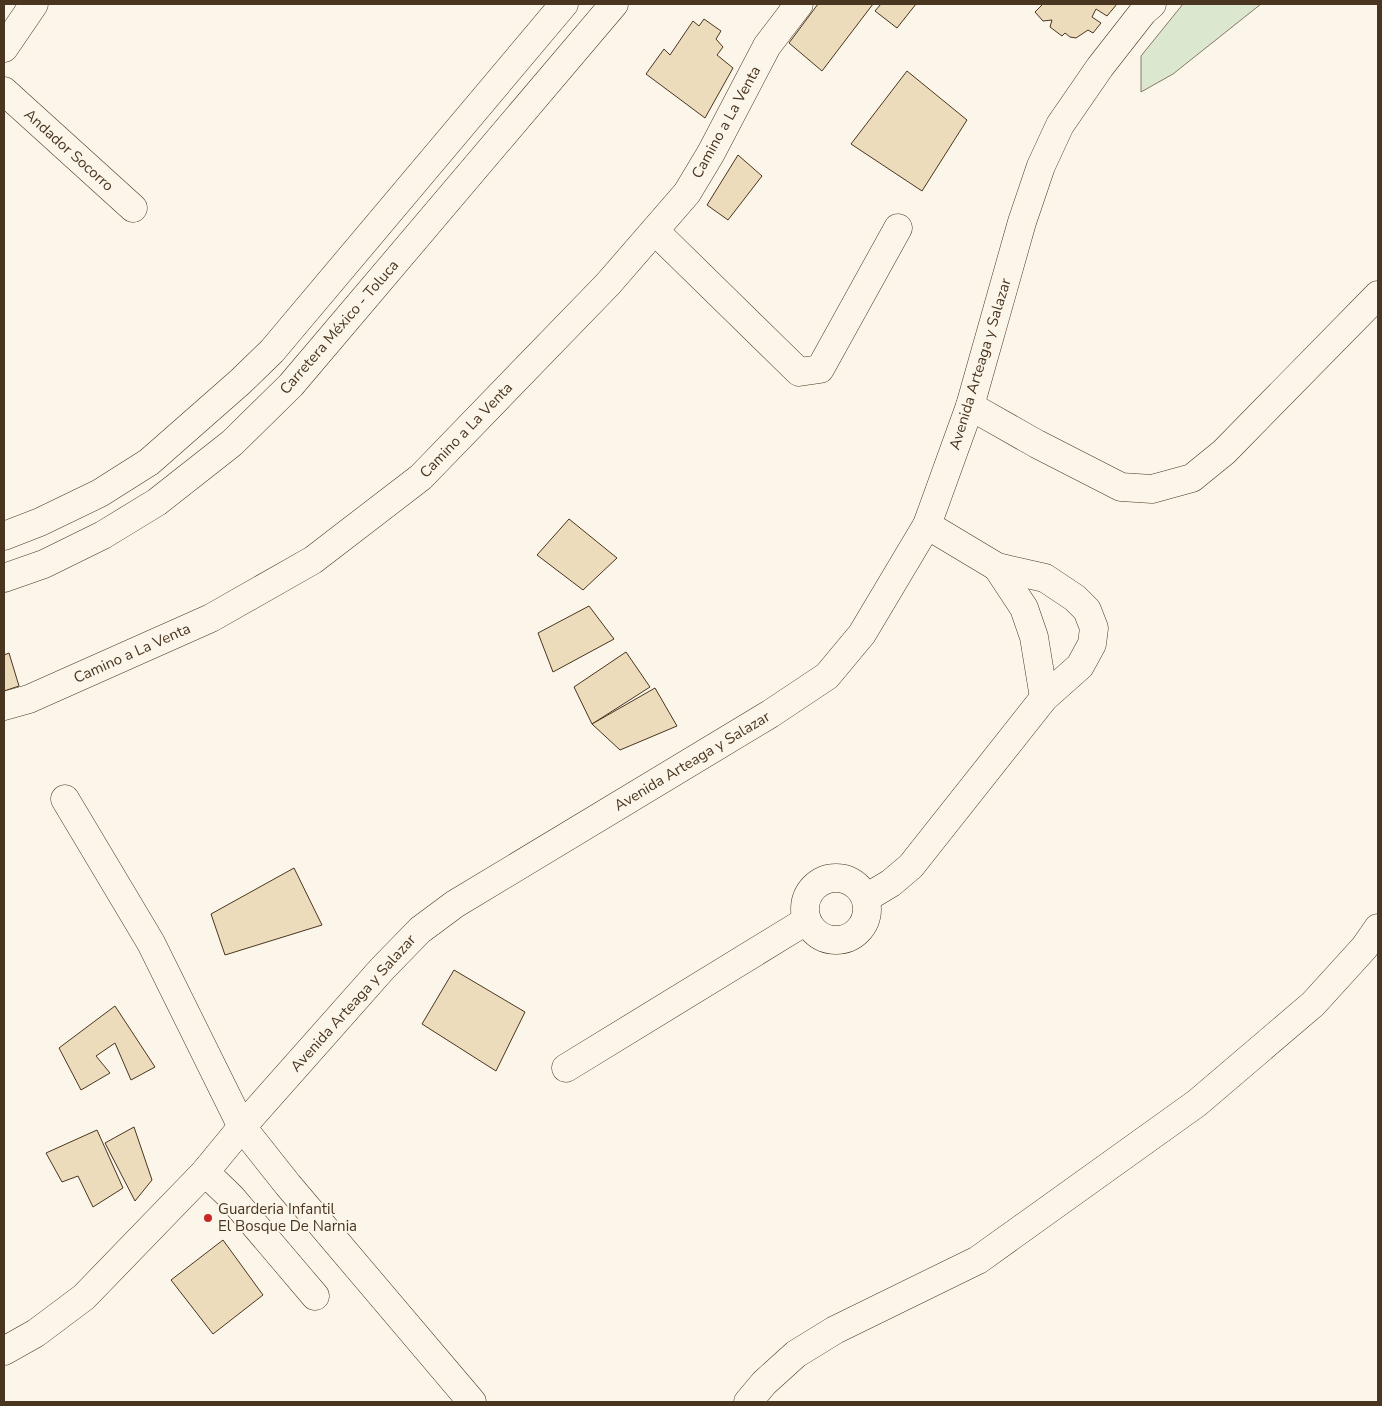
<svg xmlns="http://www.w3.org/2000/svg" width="1382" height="1406" font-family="'Nunito Sans',sans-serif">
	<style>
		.green { fill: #dce7d0; stroke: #887966 }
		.building { fill: #ecdcbc; stroke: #4a3520 }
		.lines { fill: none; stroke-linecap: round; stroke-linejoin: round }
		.minor-casing { stroke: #4a3520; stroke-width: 29 }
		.major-casing { stroke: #4a3520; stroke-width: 29 }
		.minor { stroke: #fbf6e9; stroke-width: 28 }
		.major { stroke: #fbf6e9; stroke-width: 28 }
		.poi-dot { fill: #c62828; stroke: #fbf6e9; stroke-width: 2 }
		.labels { text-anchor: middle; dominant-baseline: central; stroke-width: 4; stroke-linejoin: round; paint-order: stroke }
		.street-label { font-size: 15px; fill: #4a3520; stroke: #fbf6e9 }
		.poi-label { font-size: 15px; fill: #4a3520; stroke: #fbf6e9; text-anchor: start }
	</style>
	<rect width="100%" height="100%" fill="#fbf6e9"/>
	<polygon class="green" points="1183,4 1261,4 1173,74 1141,92 1141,56"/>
	<g class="building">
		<polygon points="818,4 873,4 822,71 789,43"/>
		<polygon points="881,4 916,4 897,28 875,11"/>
		<polygon points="1043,4 1117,4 1107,16 1096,9 1092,17 1101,23 1093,33 1088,30 1076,38 1070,37 1065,33 1062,36 1050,27 1052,20 1043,21 1035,12"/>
		<polygon points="704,19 721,31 716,39 723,47 717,55 733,68 705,118 646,74 664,49 670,55 693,21 699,26"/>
		<polygon points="907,71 967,120 922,191 851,144"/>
		<polygon points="738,155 762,176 728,220 707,205"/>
		<polygon points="569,519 617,558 583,590 537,555"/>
		<polygon points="589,606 614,639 553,672 538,633"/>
		<polygon points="626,652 650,687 592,724 574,687"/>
		<polygon points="9,653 19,686 4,691 4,655"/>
		<polygon points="655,688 677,726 620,750 592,724"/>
		<polygon points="294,868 322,925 225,955 211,914"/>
		<polygon points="454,970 525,1012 496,1071 422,1024"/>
		<polygon points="115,1006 155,1067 131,1080 115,1043 96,1056 110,1073 81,1090 59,1048"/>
		<polygon points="134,1127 152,1180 135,1201 105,1143"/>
		<polygon points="97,1130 123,1188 93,1207 78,1176 62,1182 46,1153"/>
		<polygon points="223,1240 263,1295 213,1334 171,1280"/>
	</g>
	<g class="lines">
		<defs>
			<g id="minor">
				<polyline points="4,48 34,4"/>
				<polyline points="4,91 133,208"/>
				<polyline points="655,231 799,372 820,369 898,228"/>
				<polyline points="970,406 1037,444 1121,487 1152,489 1192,478 1224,452 1378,295"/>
				<polyline points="997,567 1024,608 1034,637 1044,698"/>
				<polyline points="4,706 29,699 211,618 313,560 421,477 608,284 687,193 711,153 767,46 799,4"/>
				<polyline points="65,799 151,943 242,1127 288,1185 472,1402"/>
				<circle cx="836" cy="909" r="31"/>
				<polyline points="866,898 891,883 911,866 1044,698 1080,666 1092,644 1094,628 1087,610 1075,598 1045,578 997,567 927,525"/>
				<polyline points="566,1068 806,921"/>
				<polyline points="205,1172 231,1197 315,1296"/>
				<polyline points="4,1351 36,1333 84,1297 205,1172 242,1127 382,969 420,930 455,904 770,714 827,676 862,634 927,525 970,406 1022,222 1041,166 1060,125 1100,67 1143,12 1152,4"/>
				<polyline points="748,1402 764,1383 796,1354 835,1330 978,1260 1197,1103 1313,1004 1364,948 1378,928"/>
			</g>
			<g id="major">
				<polyline points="4,536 40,522 100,493 149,462 240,382 272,351 564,4"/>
				<polyline points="4,578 44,564 103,535 157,502 232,443 291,385 614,4"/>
			</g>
		</defs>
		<use href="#minor" class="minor-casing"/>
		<use href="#major" class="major-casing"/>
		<use href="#minor" class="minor"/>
		<use href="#major" class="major"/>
	</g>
	<circle class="poi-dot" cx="208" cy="1218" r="5"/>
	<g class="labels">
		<g class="street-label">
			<text transform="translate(726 122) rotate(-61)">Camino a La Venta</text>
			<text transform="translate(69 150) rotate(42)">Andador Socorro</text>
			<text transform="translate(339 327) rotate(-49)">Carretera México - Toluca</text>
			<text transform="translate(980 364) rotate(-73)">Avenida Arteaga y Salazar</text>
			<text transform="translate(466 430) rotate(-46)">Camino a La Venta</text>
			<text transform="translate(132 653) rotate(-24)">Camino a La Venta</text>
			<text transform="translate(692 761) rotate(-31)">Avenida Arteaga y Salazar</text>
			<text transform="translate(353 1003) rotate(-48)">Avenida Arteaga y Salazar</text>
		</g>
		<g class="poi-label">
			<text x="218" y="1209">Guarderia Infantil<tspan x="218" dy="17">El Bosque De Narnia</tspan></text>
		</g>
	</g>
	<rect width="1382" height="1406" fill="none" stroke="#4a3520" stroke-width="10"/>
</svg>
